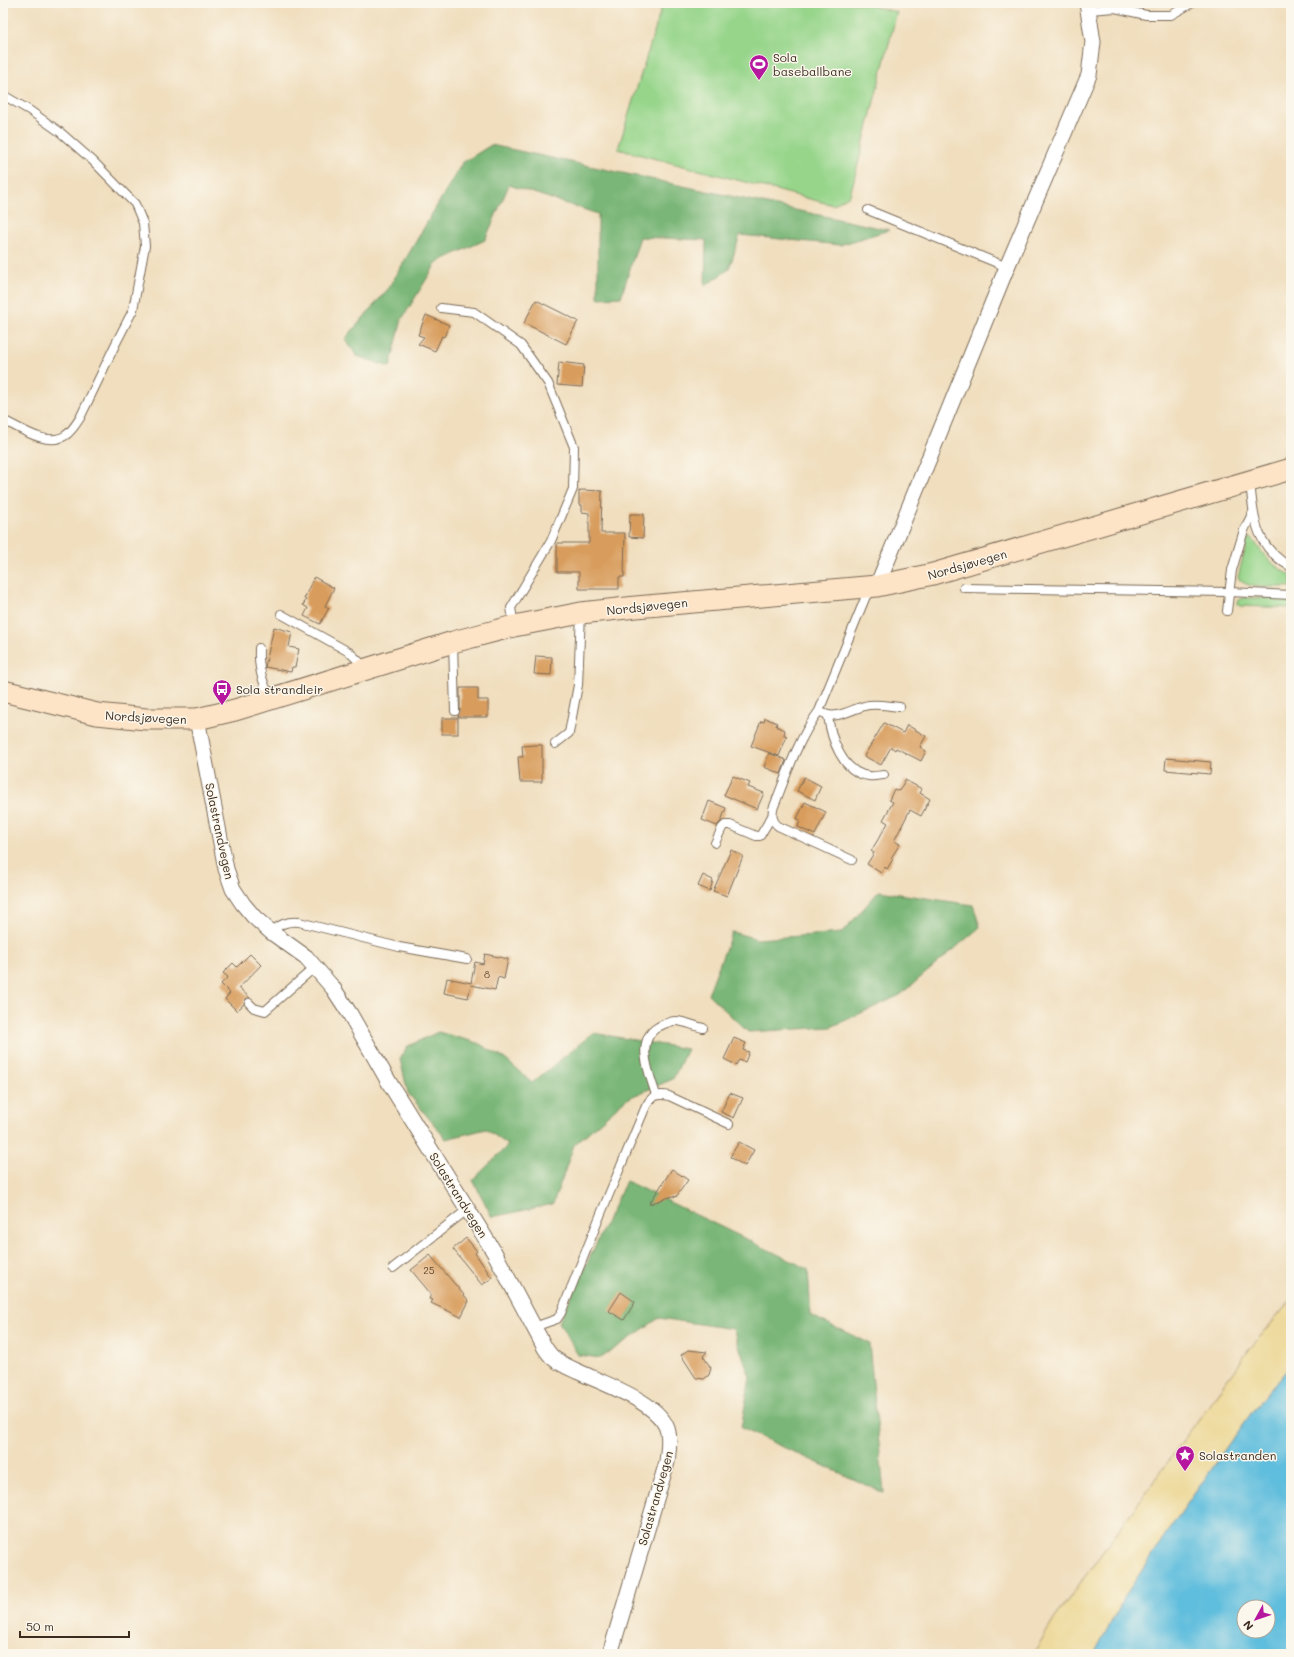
<svg xmlns="http://www.w3.org/2000/svg" width="1294" height="1657" font-family="Mali,sans-serif">
	<style>
		.green { fill: #97d58b; stroke: #698054 }
		.forest { fill: #79b677; stroke: #5a704a }
		.sand { fill: #eeda9e; stroke: #94825e }
		.water { fill: #5fbddd; stroke: #4d747e; fill-rule: evenodd }
		.building { fill: #d89c5b }
		.lines { fill: none; stroke-linecap: round; stroke-linejoin: round }
		.lane-casing { stroke: #7a6956; stroke-width: 10 }
		.street-casing { stroke: #7a6956; stroke-width: 17 }
		.secondary-casing { stroke: #7a6956; stroke-width: 23 }
		.lane { stroke: #fff; stroke-width: 8 }
		.street { stroke: #fff; stroke-width: 15 }
		.secondary { stroke: #fee4c6; stroke-width: 21 }
		.labels { text-anchor: middle; dominant-baseline: central; stroke-width: 3; stroke-linejoin: round; paint-order: stroke }
		.number-label { font-size: 10px; fill: #62462d }
		.poi-label { font-size: 12px; fill: #3b2a1e; stroke: #fbf7ec; text-anchor: start }
		.street-label { font-size: 12px; fill: #3b2a1e; stroke: #fbf7ec }
	</style>
	<rect width="100%" height="100%" fill="#fbf7ec"/>
	<filter id="ink" filterUnits="userSpaceOnUse"><feTurbulence type="fractalNoise" baseFrequency=".025" numOctaves="2"/><feDisplacementMap in="SourceGraphic" scale="8" xChannelSelector="R" yChannelSelector="G"/><feConvolveMatrix kernelMatrix="1 2 1 2 8 2 1 2 1" color-interpolation-filters="sRGB"/></filter>
	<filter id="wash" filterUnits="userSpaceOnUse"><feTurbulence type="fractalNoise" baseFrequency=".012" numOctaves="4" result="noise"/><feDisplacementMap in="SourceGraphic" scale="16" xChannelSelector="R" yChannelSelector="G"/><feGaussianBlur stdDeviation="0.9" result="paint"/><feColorMatrix in="noise" values="0 0 0 0 0 0 0 0 0 0 0 0 0 0 0 0 0 1.4 0 .05"/><feComposite in="paint" operator="in"/></filter>
	<g filter="url(#wash)">
		<rect width="100%" height="100%" fill="#f0debe"/>
		<g class="green">
			<polygon points="663,3 859,3 897,12 850,195 833,205 618,149"/>
			<path d="M1252 538C1265 557 1270 564 1291 575V587C1277 586 1244 591 1238 577L1247 542 1248 539Z"/>
			<polygon points="1243,598 1291,598 1291,608 1240,606 1238,604 1238,601"/>
		</g>
		<g class="forest">
			<polygon points="491,145 889,230 840,245 740,235 729,269 705,286 706,240 640,237 621,297 598,298 598,214 509,185 485,240 437,262 402,319 390,367 357,356 345,339 388,289 462,163"/>
			<polygon points="879,891 973,905 980,927 900,995 831,1027 748,1032 708,994 732,932 757,939 842,933"/>
			<polygon points="438,1032 478,1043 505,1059 532,1083 593,1033 687,1049 673,1079 626,1099 574,1145 553,1204 492,1217 473,1180 508,1145 486,1129 446,1139 408,1093 400,1059 408,1046"/>
			<polygon points="626,1181 808,1269 811,1316 869,1343 884,1493 741,1428 750,1377 733,1329 659,1318 601,1358 578,1355 559,1322"/>
		</g>
		<polygon class="sand" points="1291,1300 1291,1365 1254,1409 1166,1534 1127,1593 1094,1654 1033,1654 1055,1618 1248,1351"/>
		<path class="water" d="M1291 1365V1654H1094L1127 1593 1166 1534 1254 1409ZM1244 1607H1268V1631H1244Z"/>
		<g id="blocks">
			<g class="building">
				<polygon points="536,300 578,321 566,344 524,323"/>
				<polygon points="426,315 449,325 444,337 442,336 435,351 418,344 424,337 418,335"/>
				<polygon points="559,362 584,365 582,387 557,385"/>
				<polygon points="582,490 602,491 601,533 625,533 624,577 619,577 619,589 579,589 579,572 557,572 557,543 589,543 589,513 582,512 582,505 579,505 579,491"/>
				<polygon points="630,514 644,514 643,538 629,537"/>
				<polygon points="314,577 334,588 325,606 329,608 320,624 304,616 308,608 303,605 306,600 304,599"/>
				<polygon points="274,627 292,632 289,647 299,649 295,667 292,667 291,672 265,667"/>
				<polygon points="536,656 552,657 551,675 534,674"/>
				<polygon points="460,688 478,688 478,700 488,700 488,717 458,717 460,711"/>
				<rect x="442" y="718" width="16" height="16"/>
				<polygon points="765,718 777,723 776,726 785,730 784,735 787,736 779,756 751,746 761,721 764,722"/>
				<polygon points="884,723 903,733 907,725 926,736 920,747 926,751 921,761 896,748 895,750 891,747 881,765 864,756"/>
				<polygon points="535,745 542,745 542,782 520,782 518,757 523,757 522,746"/>
				<polygon points="769,753 786,760 781,774 764,767"/>
				<polygon points="1166,758 1211,762 1210,774 1165,770"/>
				<polygon points="733,776 750,783 748,787 764,793 757,809 724,795"/>
				<polygon points="804,777 821,786 815,800 797,791"/>
				<polygon points="905,780 922,789 920,793 930,799 921,816 910,810 894,841 900,844 891,858 893,859 887,869 885,867 881,873 867,864 874,853 871,851 888,823 883,820 893,802 889,800 894,789 899,791"/>
				<polygon points="709,801 726,808 721,821 717,826 702,820"/>
				<polygon points="805,802 826,812 815,835 798,827 800,820 797,819"/>
				<polygon points="731,850 743,856 727,896 713,891"/>
				<polygon points="703,875 713,880 710,891 698,886"/>
				<polygon points="250,954 261,965 239,988 250,998 245,999 244,1004 237,1011 225,999 230,993 221,984 228,977 223,973 233,963 237,967"/>
				<polygon points="485,954 508,959 504,979 498,977 495,990 471,985 468,998 444,993 447,978 471,983 475,962 483,964"/>
				<polygon points="734,1038 746,1043 743,1050 749,1052 745,1062 739,1060 736,1065 724,1059"/>
				<polygon points="730,1093 743,1098 734,1118 721,1112"/>
				<polygon points="739,1142 754,1150 745,1166 730,1157"/>
				<polygon points="672,1169 688,1180 676,1197 673,1196 649,1204"/>
				<polygon points="466,1238 477,1251 475,1253 492,1278 482,1285 453,1249"/>
				<polygon points="430,1255 469,1301 461,1317 431,1303 433,1300 429,1299 431,1294 411,1270"/>
				<polygon points="621,1292 635,1302 624,1320 609,1311"/>
				<polygon points="688,1350 707,1352 703,1356 711,1368 709,1375 704,1379 696,1378 681,1355"/>
			</g>
		</g>
	</g>
	<g filter="url(#ink)">
		<use href="#blocks" fill-opacity="0" stroke="#7a6956" stroke-width="1"/>
		<g class="lines">
			<defs>
				<g id="lane">
					<polyline points="1089,10 1115,8 1146,15 1171,15 1192,3"/>
					<path d="M3 95 29 110 60 132 93 161 135 204 143 223 145 246 133 310 116 343 80 418C76 424 72 431 66 435 48 448 20 428 3 420"/>
					<polyline points="868,210 1007,267"/>
					<polyline points="441,308 474,312 521,345 548,383 574,447 573,489 551,541 511,608 514,625"/>
					<path d="M1250 482C1254 519 1255 547 1291 567"/>
					<polyline points="964,588 1229,592 1291,595"/>
					<polyline points="1227,611 1232,570 1244,530 1253,512"/>
					<polyline points="281,614 349,652 366,668"/>
					<polyline points="453,643 455,711"/>
					<path d="M259 648C258 668 262 680 270 698"/>
					<path d="M823 713C837 721 854 707 869 705 879 704 890 706 900 707"/>
					<path d="M828 716C831 738 842 773 869 776 874 777 880 775 884 775"/>
					<polyline points="555,744 569,733 578,685 581,613"/>
					<polyline points="715,843 722,828 725,825 730,825 756,836 760,836 772,816"/>
					<path d="M852 860 778 826C772 821 772 816 773 809 786 776 798 739 819 711L866 596 872 591"/>
					<path d="M271 932C280 924 287 921 299 922L399 947 467 959"/>
					<polyline points="249,1003 254,1008 265,1011 315,967"/>
					<path d="M656 1095C650 1075 634 1041 658 1027 664 1024 669 1021 676 1021 684 1021 694 1026 703 1028"/>
					<polyline points="393,1268 468,1209"/>
					<path d="M534 1327 557 1319 561 1313 602 1211 646 1106C652 1096 657 1093 669 1096L729 1124"/>
				</g>
				<g id="street">
					<polyline points="877,586 1007,267 1089,75 1093,42 1087,3"/>
					<path d="M197 719 226 869 233 889 243 904 254 917 271 932 306 957 333 988 350 1014 390 1084 494 1252 545 1348C547 1351 550 1355 552 1357 560 1364 570 1368 579 1372 604 1384 662 1403 668 1432 670 1442 668 1452 667 1462L610 1654"/>
				</g>
				<polyline id="secondary" points="3,691 97,714 146,719 197,719 235,710 453,642 514,626 581,613 636,607 877,586 933,574 1291,469"/>
			</defs>
			<use href="#lane" class="lane-casing"/>
			<use href="#street" class="street-casing"/>
			<use href="#secondary" class="secondary-casing"/>
			<use href="#lane" class="lane"/>
			<use href="#street" class="street"/>
			<use href="#secondary" class="secondary"/>
		</g>
	</g>
	<defs>
		<symbol id="stadium-pin" viewBox="-11 -11 22 30"><path d="M0 17L-7.5 6A9.5 9.5 0 1 1 7.5 6Z" fill="#b5179e" stroke="#fbf7ec"/><path d="M0-5a6.5 5 0 1 0 0 10a6.5 5 0 1 0 0-10ZM-3.5-1.8h7v3.6h-7Z" fill="#fff"/></symbol>
		<symbol id="bus-pin" viewBox="-11 -11 22 30"><path d="M0 17L-7.5 6A9.5 9.5 0 1 1 7.5 6Z" fill="#b5179e" stroke="#fbf7ec"/><path d="M-5-6H5V4H4V6H2V4H-2V6H-4V4H-5ZM-3.5-4V0h7V-4ZM-3.5 1.2v1.5H-2V1.2ZM2 1.2v1.5H3.5V1.2Z" fill="#fff"/></symbol>
		<symbol id="sight-pin" viewBox="-11 -11 22 30"><path d="M0 17L-7.5 6A9.5 9.5 0 1 1 7.5 6Z" fill="#b5179e" stroke="#fbf7ec"/><path d="M0-6L1.8-2.2L6-1.7L2.9 1.2L3.7 5.4L0 3.3L-3.7 5.4L-2.9 1.2L-6-1.7L-1.8-2.2Z" fill="#fff"/></symbol>
	</defs>
	<g fill-rule="evenodd">
		<use href="#stadium-pin" x="748" y="53" width="22" height="30"/>
		<use href="#bus-pin" x="211" y="678" width="22" height="30"/>
		<use href="#sight-pin" x="1174" y="1444" width="22" height="30"/>
	</g>
	<g class="labels">
		<g class="number-label">
			<text x="487" y="974">8</text>
			<text x="429" y="1270">25</text>
		</g>
		<g class="poi-label">
			<text x="773" y="57">Sola<tspan x="773" dy="14">baseballbane</tspan></text>
			<text x="236" y="689">Sola strandleir</text>
			<text x="1199" y="1455">Solastranden</text>
		</g>
		<g class="street-label">
			<text transform="translate(967 564) rotate(-16)">Nordsjøvegen</text>
			<text transform="translate(647 606) rotate(-6)">Nordsjøvegen</text>
			<text transform="translate(146 717) rotate(3)">Nordsjøvegen</text>
			<text transform="translate(220 831) rotate(78)">Solastrandvegen</text>
			<text transform="translate(459 1195) rotate(58)">Solastrandvegen</text>
			<text transform="translate(655 1498) rotate(-74)">Solastrandvegen</text>
		</g>
	</g>
	<rect width="1294" height="1657" fill="none" stroke="#fbf7ec" stroke-width="16"/>
	<g transform="translate(1256 1619) rotate(230)"><circle r="19" fill="#fbf7ec" stroke="#aea59a"/>
	<path d="M0-3L7 15L0 10L-7 15Z" fill="#b5179e"/>
	<text y="-6" font-size="11" font-weight="bold" text-anchor="middle" fill="#3b2a1e">N</text>
	</g>
	<path d="M20 1631v6h109v-6" fill="none" stroke="#3b2a1e" stroke-width="2"/>
	<text x="26" y="1631" font-size="12" fill="#3b2a1e" stroke="#fbf7ec" stroke-width="3" paint-order="stroke">50 m</text>
</svg>
